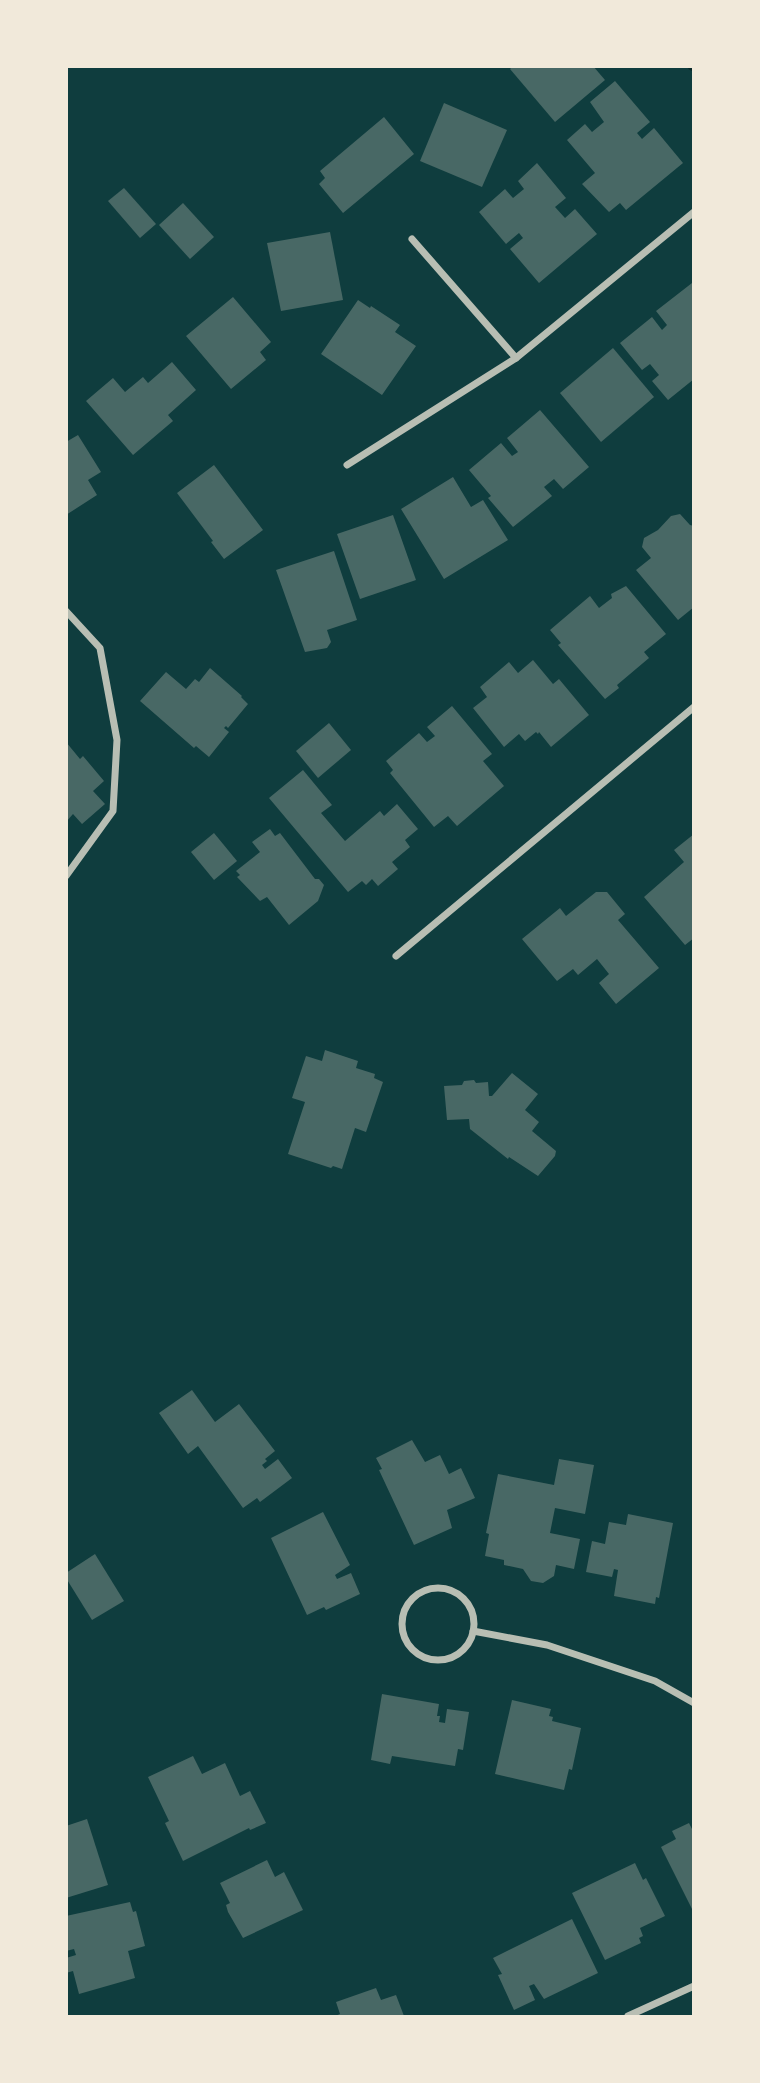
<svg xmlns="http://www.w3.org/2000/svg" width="760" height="2083" font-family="'Public Sans',sans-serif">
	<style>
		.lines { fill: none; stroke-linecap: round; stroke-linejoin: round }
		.stream { stroke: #0a2a2b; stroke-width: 9 }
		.building { fill: #486865 }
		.minor { stroke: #b8beb3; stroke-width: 7 }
	</style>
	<rect width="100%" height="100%" fill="#0f3d3e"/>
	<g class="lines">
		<polyline class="stream" points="692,66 694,67"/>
	</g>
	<g class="building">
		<polygon points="513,66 593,66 605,80 555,122 510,69"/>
		<polygon points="615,81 650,122 637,133 642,139 654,128 683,163 626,210 620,203 609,212 582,184 595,173 567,140 585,124 592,132 604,122 590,102"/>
		<polygon points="444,103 507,130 482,187 420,161"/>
		<polygon points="384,117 414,154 343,213 319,184 325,178 320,171"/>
		<polygon points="537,163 566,198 555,207 565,218 575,209 597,234 539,283 510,249 523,238 519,233 506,244 479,212 505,189 513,198 524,189 518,181"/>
		<polygon points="124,188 156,224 140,238 108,201"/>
		<polygon points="183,203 214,237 190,259 159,225"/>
		<polygon points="330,232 343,300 281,311 267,243"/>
		<polygon points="692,283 694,285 694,379 668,400 652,381 659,375 650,364 642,370 620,343 652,317 662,330 667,325 656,311"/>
		<polygon points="233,297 271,342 260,352 266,360 231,389 186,336"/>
		<polygon points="358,300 370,308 371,306 400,325 395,332 416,346 382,395 321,354"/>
		<polygon points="613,348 654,397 601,442 560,393"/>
		<polygon points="172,362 196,390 168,415 173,421 133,455 86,401 113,378 125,392 143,377 148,383"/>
		<polygon points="540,410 589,467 563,489 554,479 544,487 552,496 513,527 488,498 491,496 469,470 501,443 512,456 518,452 507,438"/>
		<polygon points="78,435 101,472 88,480 97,495 66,515 66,442"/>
		<polygon points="214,465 263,530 224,559 211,542 213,541 177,493"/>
		<polygon points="453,477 471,507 483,500 508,540 444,579 401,509"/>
		<polygon points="680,514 690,525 694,526 694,607 678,620 636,570 651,558 642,547 644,538 658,530 671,516"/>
		<polygon points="393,515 416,580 360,599 337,534"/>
		<polygon points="334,551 357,620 327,630 331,642 327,648 305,652 276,570"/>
		<polygon points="626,586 666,634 644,652 649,658 617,685 619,688 605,699 558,645 561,643 550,630 590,596 599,608 612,598 611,594"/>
		<polygon points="533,660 553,684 559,679 589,715 551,747 539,732 538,734 536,732 525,741 519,734 504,747 473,708 487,697 480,687 509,662 518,673"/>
		<polygon points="210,668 242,696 241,697 248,704 228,728 226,726 224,728 229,732 209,757 196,746 194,748 140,701 166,672 186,689 195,679 199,682"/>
		<polygon points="452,706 492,754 483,761 504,786 457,826 448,816 434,827 390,773 393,770 386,761 419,733 427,742 435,736 427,727"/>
		<polygon points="329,723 351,750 318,778 296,751"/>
		<polygon points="66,742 80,759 83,756 104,781 93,791 105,804 82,824 73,814 66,822"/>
		<polygon points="303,770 332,805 321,813 345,841 380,811 384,816 397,804 418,829 405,840 410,847 392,862 398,869 378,886 372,879 366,885 362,881 348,892 269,798"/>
		<polygon points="270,829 275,836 280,833 315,879 319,879 324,885 318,901 289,925 267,897 260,901 237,877 240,875 236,871 260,852 252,842"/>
		<polygon points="214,833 237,861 214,880 191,852"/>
		<polygon points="694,834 694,938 685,945 644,897 684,862 674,850"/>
		<polygon points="596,892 607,892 625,914 618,920 659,968 616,1004 599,983 609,974 597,959 578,975 573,969 557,981 522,939 560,908 566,916"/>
		<polygon points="325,1050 358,1061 356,1068 375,1074 374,1078 383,1082 366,1132 355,1128 342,1169 333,1166 331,1168 288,1154 305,1102 292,1098 306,1056 322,1061"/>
		<polygon points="512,1073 538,1094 525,1110 539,1122 532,1131 556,1151 555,1156 538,1176 509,1157 508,1159 470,1129 469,1119 447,1120 444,1086 462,1085 464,1081 474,1080 476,1083 488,1082 489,1096 492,1096"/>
		<polygon points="192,1390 215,1422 239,1404 275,1451 265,1459 267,1461 262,1465 265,1469 278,1459 292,1478 260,1502 257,1498 243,1508 198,1446 188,1454 159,1413"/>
		<polygon points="412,1440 425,1462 440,1455 449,1474 461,1468 475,1498 447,1510 452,1528 414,1545 379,1470 382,1469 376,1458"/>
		<polygon points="559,1459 594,1465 585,1514 555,1508 550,1533 580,1539 574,1569 556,1565 554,1576 543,1583 531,1581 523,1569 504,1565 504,1560 485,1556 489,1534 486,1533 498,1474 554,1485"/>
		<polygon points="323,1512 350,1565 335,1575 337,1579 351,1573 360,1594 326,1610 324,1607 307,1615 271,1538"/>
		<polygon points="628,1514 673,1523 659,1598 656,1597 655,1604 614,1596 618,1570 614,1569 612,1577 586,1572 592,1541 605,1544 609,1522 626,1525"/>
		<polygon points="95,1554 124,1601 92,1620 66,1578 66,1573"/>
		<polygon points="382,1694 439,1704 437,1716 440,1716 439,1722 445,1723 447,1709 469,1712 463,1750 458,1749 455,1766 392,1756 390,1764 371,1760"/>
		<polygon points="512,1700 551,1709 549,1716 553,1717 552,1721 581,1728 572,1770 569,1769 564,1790 495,1774"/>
		<polygon points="193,1756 202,1774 225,1763 240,1796 250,1791 266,1823 250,1830 249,1828 183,1861 165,1823 169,1821 148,1777"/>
		<polygon points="87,1819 108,1885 66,1898 66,1826"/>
		<polygon points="689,1823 694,1833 694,1913 661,1847 676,1839 672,1831"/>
		<polygon points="267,1860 275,1877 284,1872 303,1910 243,1938 228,1912 226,1905 230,1903 220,1883"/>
		<polygon points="635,1863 643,1880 646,1878 665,1916 640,1928 643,1936 639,1938 641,1943 605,1960 572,1893"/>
		<polygon points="130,1902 133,1912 136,1911 145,1946 128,1951 135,1978 79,1994 73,1971 66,1973 66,1958 76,1955 74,1949 66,1951 66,1916"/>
		<polygon points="572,1919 598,1973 544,1999 534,1984 529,1986 535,2000 514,2010 498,1975 502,1974 493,1958"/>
		<polygon points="376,1988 381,2000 396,1995 404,2016 335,2016 340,2014 336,2002"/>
	</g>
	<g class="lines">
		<g class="minor">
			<polyline points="412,239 516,358"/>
			<polyline points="347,465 516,358 694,212"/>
			<polyline points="66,611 100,648 117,740 113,811 66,876"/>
			<polyline points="396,956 694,707"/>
			<circle cx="438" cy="1624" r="36"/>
			<polyline points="473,1631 547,1645 655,1681 694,1703"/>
			<polyline points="628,2016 694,1986"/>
		</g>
	</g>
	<rect width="760" height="2083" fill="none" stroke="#f1e9da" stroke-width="136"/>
</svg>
